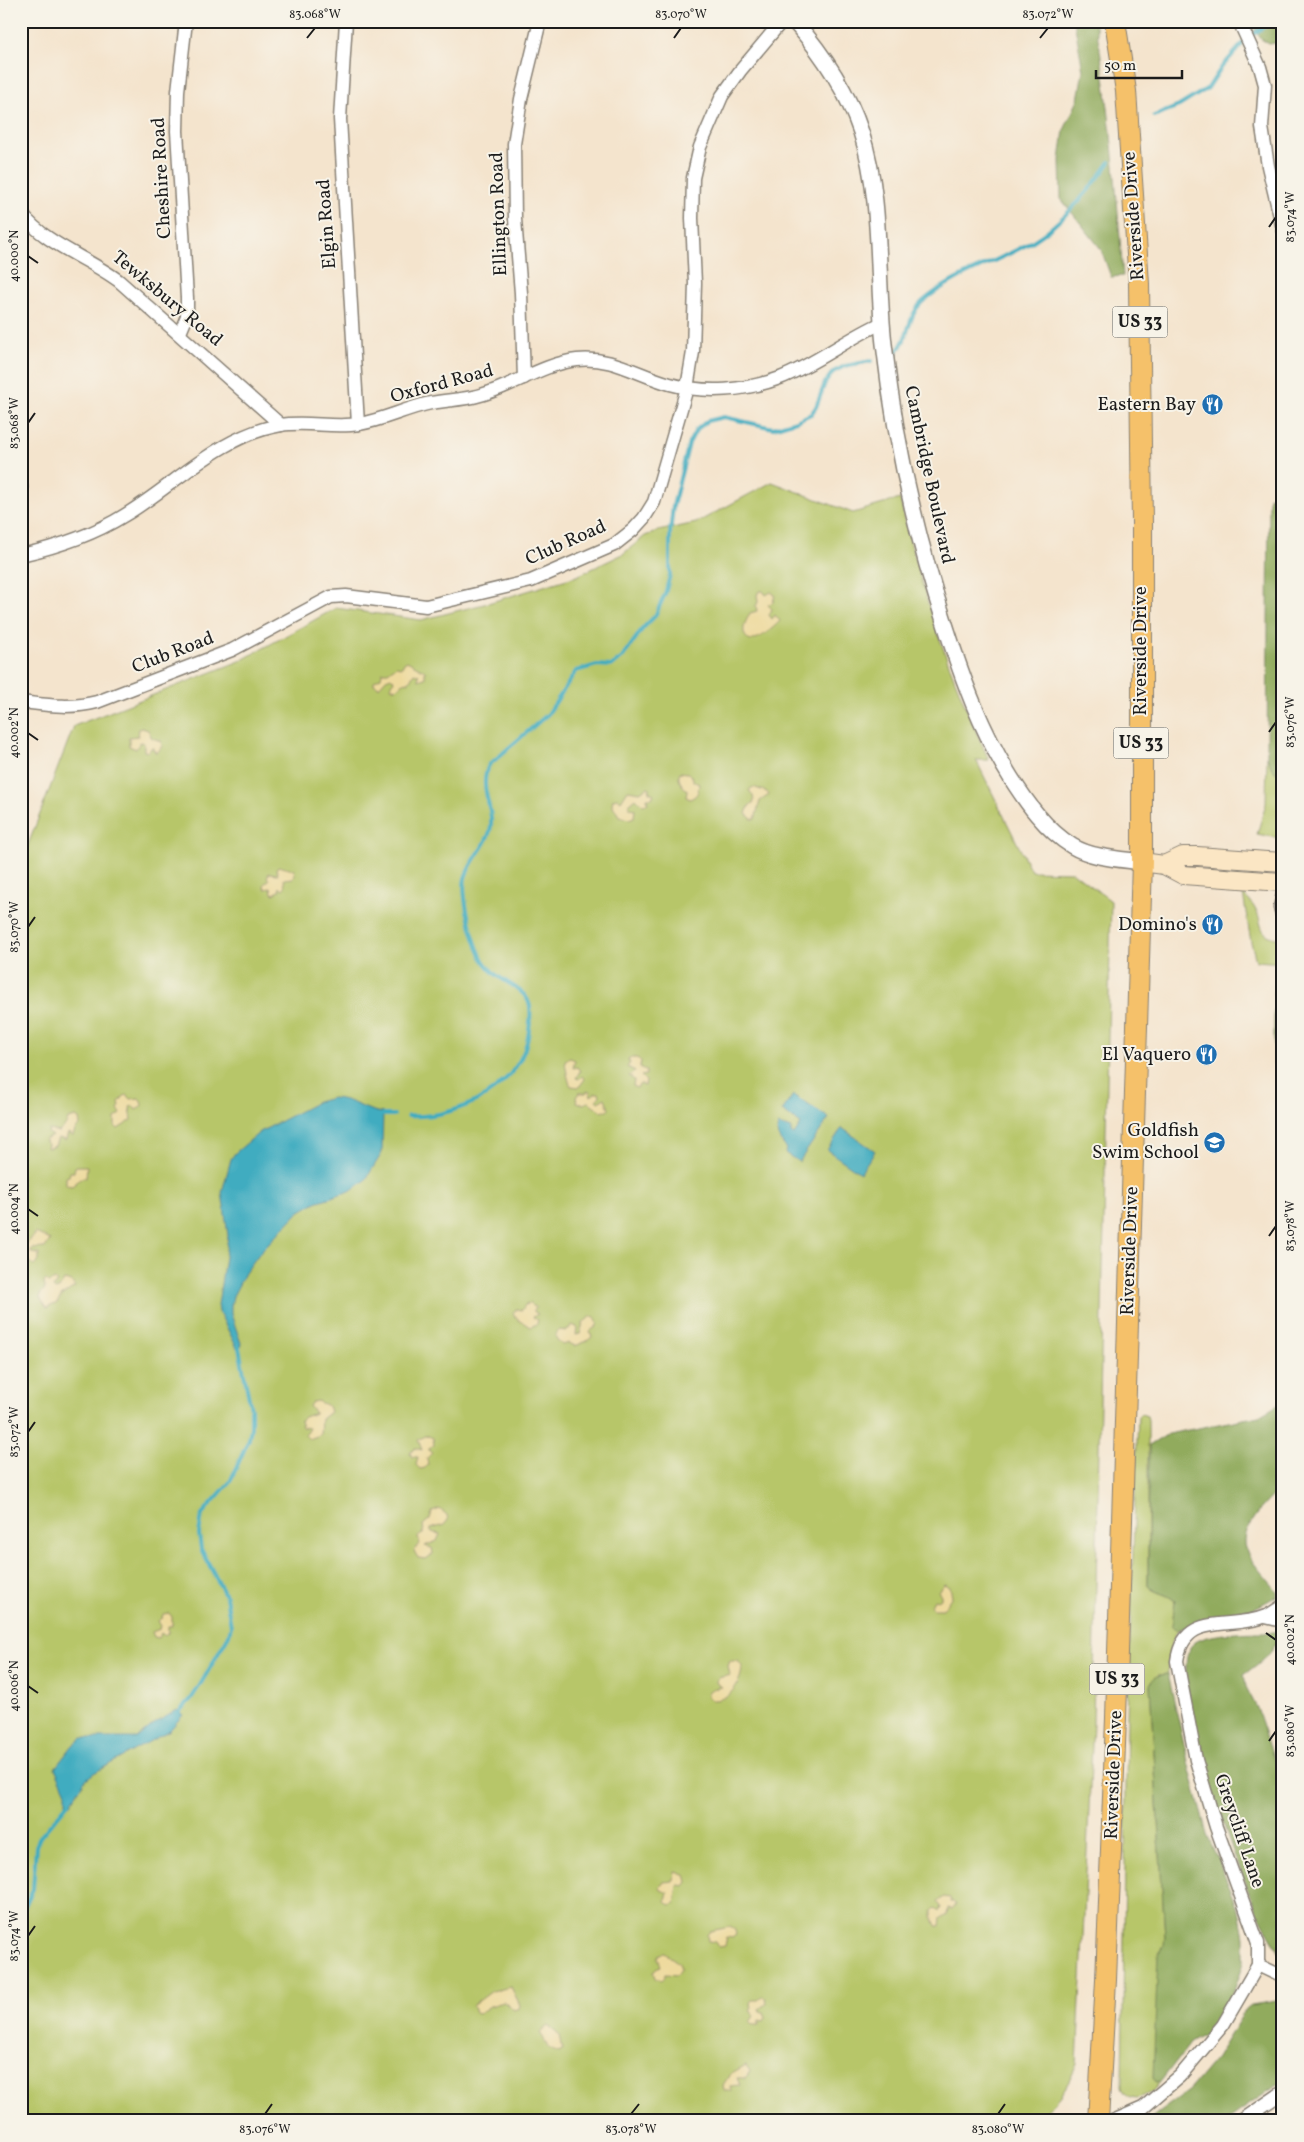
<svg xmlns="http://www.w3.org/2000/svg" width="1304" height="2142" font-family="Vollkorn,serif">
	<style>
		.green { fill: #b7c669; stroke: #6a7142 }
		.forest { fill: #91ab5d; stroke: #56643c }
		.sand { fill: #eeda9e; stroke: #857b5d }
		.water { fill: #41acc0; stroke: #2e646e }
		.lines { fill: none; stroke-linecap: round; stroke-linejoin: round }
		.stream { stroke: #41acc0; stroke-width: 4 }
		.minor-casing { stroke: #888074; stroke-width: 15 }
		.tertiary-casing { stroke: #888074; stroke-width: 18 }
		.secondary-casing { stroke: #888074; stroke-width: 20 }
		.primary-casing { stroke: #888074; stroke-width: 22 }
		.minor { stroke: #fff; stroke-width: 12 }
		.tertiary { stroke: #fff; stroke-width: 15 }
		.secondary { stroke: #fbe6c4; stroke-width: 18 }
		.primary { stroke: #f5c16b; stroke-width: 20 }
		.ticks { fill: none; stroke: #1c1c1c; stroke-width: 2 }
		.labels { text-anchor: middle; dominant-baseline: central; stroke-width: 4; stroke-linejoin: round; paint-order: stroke }
		.shield { fill: #f7f3e8; stroke: #5e5c59; stroke-width: 1 }
		.shield-label { font-size: 18px; font-weight: bold; fill: #1c1c1c }
		.street-label { font-size: 19px; fill: #1c1c1c; stroke: #f7f3e8 }
		.poi-label { font-size: 19px; fill: #1c1c1c; stroke: #f7f3e8; text-anchor: end }
		.neatline { fill: none; stroke: #1c1c1c; stroke-width: 2 }
		.ticks-label { font-size: 12px; text-anchor: middle; fill: #1c1c1c }
	</style>
	<rect width="100%" height="100%" fill="#f7f3e8"/>
	<filter id="ink" filterUnits="userSpaceOnUse"><feTurbulence type="fractalNoise" baseFrequency=".02" numOctaves="2"/><feDisplacementMap in="SourceGraphic" scale="10" xChannelSelector="R" yChannelSelector="G"/><feConvolveMatrix kernelMatrix="1 2 1 2 8 2 1 2 1" color-interpolation-filters="sRGB"/></filter>
	<filter id="wash" filterUnits="userSpaceOnUse"><feTurbulence type="fractalNoise" baseFrequency=".0096" numOctaves="4" result="noise"/><feDisplacementMap in="SourceGraphic" scale="20" xChannelSelector="R" yChannelSelector="G"/><feGaussianBlur stdDeviation="1.12" result="paint"/><feColorMatrix in="noise" values="0 0 0 0 0 0 0 0 0 0 0 0 0 0 0 0 0 1.4 0 .05"/><feComposite in="paint" operator="in"/></filter>
	<g filter="url(#wash)">
		<rect width="100%" height="100%" fill="#f4e4cd"/>
		<g class="green">
			<path d="M772 482 853 513 900 499C920 589 950 676 989 760H976L1031 871 1073 872 1111 901 1093 1723 1077 2064C1065 2092 1057 2103 1032 2121H21V863L74 726 240 661 336 608 421 620 488 603 577 576 623 554 645 536 658 531 696 523Z"/>
			<polygon points="1267,756 1272,769 1283,778 1283,839 1257,834 1266,804"/>
			<path d="M1243 894C1246 898 1251 902 1254 907 1265 925 1255 936 1283 939V963L1256 961 1251 942Z"/>
			<path d="M1141 1414 1147 1416 1148 1420V1586C1156 1594 1167 1593 1175 1601L1172 1626 1178 1630C1169 1645 1167 1658 1168 1674L1158 1675 1150 1685 1165 1937 1156 2082 1161 2081 1152 2092 1139 2098C1130 2098 1124 2095 1122 2086L1127 1716 1138 1416Z"/>
		</g>
		<g class="forest">
			<path d="M1074 21H1095C1111 106 1116 191 1123 276L1111 277 1101 249 1061 199 1060 160 1064 130 1078 100 1083 70Z"/>
			<polygon points="1250,21 1283,21 1283,42 1269,44 1261,39"/>
			<polygon points="1269,496 1277,498 1283,505 1283,778 1272,769 1267,756"/>
			<rect x="1274" y="985" width="9" height="78"/>
			<path d="M1283 1402V1486C1267 1503 1235 1528 1248 1554 1255 1567 1268 1579 1277 1591V1596L1244 1614 1197 1624 1178 1630 1172 1626 1175 1601C1167 1593 1156 1594 1148 1586L1149 1446 1168 1434 1259 1416Z"/>
			<path d="M1256 1632H1280C1277 1651 1259 1665 1244 1675L1246 1687 1257 1708 1283 1786V1957C1268 1934 1255 1909 1245 1883 1230 1845 1168 1677 1191 1646 1201 1633 1240 1633 1256 1632Z"/>
			<path d="M1168 1674 1190 1770 1207 1834 1239 1910 1244 1937V1962L1234 1991 1208 2032 1192 2041 1161 2081 1156 2082 1153 2077 1158 1955 1164 1946 1165 1937 1150 1685C1153 1676 1159 1675 1168 1674Z"/>
			<polygon points="1283,2000 1283,2081 1226,2121 1147,2121 1189,2090 1216,2058 1246,2009 1251,2005"/>
		</g>
		<g class="sand">
			<path d="M759 591H763L766 595 771 592 775 595 773 602 768 605 772 609 769 615 772 619 775 615 780 621C771 630 763 637 750 641 739 633 745 623 750 613L757 611 756 606 758 602 757 595Z"/>
			<polygon points="407,661 425,671 425,678 418,680 419,675 414,673 409,682 403,683 396,689 391,687 394,680 391,677 386,679 379,687 374,684 374,681 381,677 382,672 388,672 396,666 402,667 404,663"/>
			<polygon points="142,728 148,730 152,738 161,741 162,746 158,752 155,752 152,747 148,752 144,751 144,743 140,742 136,749 129,746 129,737 138,736 139,729"/>
			<path d="M680 772 688 773 693 778V781L699 784C698 791 699 795 690 799L686 797 687 790C682 786 676 778 680 772Z"/>
			<polygon points="648,787 650,788 649,792 654,794 652,798 647,798 648,803 643,805 636,798 629,804 629,808 635,809 634,817 629,819 619,816 612,804 613,799 617,798 621,801 628,790 640,792"/>
			<polygon points="753,787 767,792 769,795 760,801 755,819 752,819 746,814 749,806 754,802 753,796 749,790"/>
			<polygon points="278,866 294,870 295,875 293,878 284,879 285,887 283,889 280,887 279,891 274,894 272,893 271,888 265,889 264,884 269,880 267,877 269,873 278,874 276,869"/>
			<path d="M570 1058 575 1060 573 1068 577 1067 580 1071 576 1078 579 1079 582 1076 585 1079 579 1087 571 1086C568 1082 565 1064 565 1060Z"/>
			<polygon points="629,1058 637,1058 641,1061 640,1067 646,1071 646,1075 641,1076 646,1081 645,1086 640,1084 637,1088 633,1086 634,1080 629,1076 635,1071 627,1067 630,1063 628,1060"/>
			<polygon points="587,1091 590,1091 591,1096 595,1093 599,1093 600,1096 596,1100 598,1102 605,1098 609,1109 602,1112 589,1102 583,1104 577,1102 576,1097 579,1093 586,1093"/>
			<polygon points="127,1095 131,1099 139,1098 142,1104 141,1107 136,1110 133,1106 130,1107 132,1120 118,1129 115,1126 115,1118 121,1114 118,1109 120,1106 119,1102 124,1096"/>
			<polygon points="76,1117 79,1119 80,1125 75,1130 73,1136 68,1133 66,1140 58,1138 55,1146 47,1148 48,1144 45,1142 45,1140 52,1136 48,1133 49,1130 59,1132 66,1125 68,1119"/>
			<polygon points="77,1166 87,1166 86,1177 83,1177 72,1186 66,1185 66,1177 69,1176 70,1172 74,1172 75,1167"/>
			<path d="M36 1233 50 1240 45 1248 31 1249V1253L39 1254V1261L34 1266 28 1261 21 1262C21 1249 27 1243 36 1233Z"/>
			<polygon points="46,1280 49,1283 54,1280 57,1282 53,1288 55,1290 59,1289 64,1280 72,1282 75,1287 62,1295 57,1303 47,1308 40,1298 41,1293 45,1289 44,1282"/>
			<polygon points="531,1303 532,1306 536,1307 533,1311 538,1314 533,1317 538,1320 537,1324 530,1327 516,1318 513,1313 516,1309 522,1310 525,1305"/>
			<polygon points="591,1316 595,1317 598,1323 596,1327 590,1331 592,1337 587,1341 575,1346 569,1343 563,1345 558,1341 555,1336 559,1330 567,1331 572,1325 577,1327 576,1335 580,1334 583,1323"/>
			<polygon points="317,1401 328,1406 330,1412 321,1419 320,1435 309,1439 305,1435 309,1428 302,1427 300,1421 304,1417 315,1413 309,1406 312,1402"/>
			<polygon points="426,1435 433,1438 434,1445 428,1450 432,1453 427,1458 428,1465 425,1468 420,1469 416,1465 418,1457 412,1457 410,1453 415,1448 422,1450 418,1440"/>
			<polygon points="440,1509 447,1515 448,1520 444,1525 431,1529 431,1532 440,1534 437,1541 425,1546 432,1548 433,1554 426,1559 418,1558 414,1551 419,1545 418,1536 424,1533 423,1525 430,1519 432,1512"/>
			<polygon points="944,1584 950,1587 952,1596 943,1609 933,1609 931,1605 934,1599 938,1600 941,1598 941,1595 938,1591"/>
			<polygon points="169,1613 172,1617 172,1626 168,1626 168,1633 165,1636 161,1633 158,1638 154,1637 152,1632 160,1629 161,1626 158,1621 162,1618 163,1614"/>
			<path d="M730 1661H738L742 1666C742 1682 730 1701 712 1700L708 1697V1692L712 1689 722 1687 717 1684 716 1681 718 1678 730 1675 728 1666Z"/>
			<polygon points="675,1872 685,1874 687,1882 684,1886 680,1885 678,1886 675,1903 670,1905 666,1901 668,1893 661,1890 660,1886 663,1882 674,1881"/>
			<polygon points="944,1897 950,1898 951,1902 955,1902 956,1904 952,1909 948,1908 947,1916 941,1918 940,1926 936,1926 932,1916 932,1911 935,1908 939,1912 941,1907 938,1902"/>
			<polygon points="730,1927 735,1930 736,1935 732,1938 727,1937 725,1946 719,1947 716,1942 708,1941 707,1935 710,1931"/>
			<polygon points="665,1953 679,1963 681,1969 677,1975 665,1974 664,1978 661,1981 655,1978 653,1972 656,1968 661,1966 658,1958 660,1954"/>
			<polygon points="511,1987 520,2005 519,2008 514,2010 504,2002 490,2006 478,2014 475,2012 472,2006 492,1991"/>
			<polygon points="762,1997 766,1998 767,2003 759,2009 760,2012 764,2012 766,2017 764,2021 759,2020 759,2025 753,2025 750,2022 754,2016 750,2010 752,2007 750,2002 752,2000 758,2000"/>
			<path d="M548 2026 559 2035 562 2050 560 2053C543 2049 550 2046 540 2033Z"/>
			<polygon points="746,2065 750,2071 746,2078 737,2078 740,2085 730,2086 731,2091 724,2091 723,2085 730,2074"/>
		</g>
		<g class="water">
			<path d="M793 1095 829 1118 799 1162 785 1153 786 1148C780 1140 775 1136 778 1125L792 1129 791 1133 794 1135 801 1124 782 1111Z"/>
			<path d="M332 1098C351 1098 364 1111 383 1113L382 1153 365 1181 350 1191 316 1202 299 1212 261 1251 245 1273 233 1296 231 1306V1314L242 1346 237 1348 219 1312 218 1305 228 1236 222 1192 231 1159 235 1153 260 1132 317 1102Z"/>
			<polygon points="842,1128 875,1151 860,1173 827,1150"/>
			<polygon points="177,1710 183,1715 170,1730 94,1773 85,1780 70,1805 66,1803 66,1792 55,1768 73,1745 82,1738 137,1738 154,1724"/>
		</g>
		<g class="lines">
			<g class="stream">
				<polyline points="1250,36 1270,23 1280,21"/>
				<polyline points="1154,116 1179,106 1208,88 1221,68 1245,41"/>
				<path d="M896 352C910 338 907 316 922 302 954 274 997 263 1033 241 1061 224 1091 189 1110 162"/>
				<polyline points="379,1115 394,1115"/>
				<path d="M408 1116C460 1119 524 1086 529 1030 530 1022 532 1011 529 1003 524 988 502 982 492 971 488 967 483 961 481 956 473 939 461 896 465 878 470 861 485 848 490 831 496 809 477 789 489 765L548 714 576 671 597 665 611 666 622 658 643 628 655 616 665 594 670 575V533L673 506 689 443 696 430 707 421 724 417 773 428 796 421 811 414 816 407 825 383 833 372 845 366 871 361"/>
				<polyline points="176,1715 191,1699 200,1685 229,1635 231,1626 226,1597 201,1549 199,1534 202,1514 230,1482 249,1439 251,1427 251,1409 238,1343"/>
				<polyline points="21,1914 33,1889 36,1846 40,1837 70,1801"/>
			</g>
		</g>
	</g>
	<g filter="url(#ink)">
		<g class="lines">
			<defs>
				<g id="minor">
					<polyline points="346,21 340,119 358,424"/>
					<polyline points="1239,21 1260,67 1265,85 1262,127 1268,166 1283,229"/>
					<path d="M21 213C46 245 87 257 119 281L281 425"/>
					<polyline points="180,333 187,316 187,298 177,131 178,91 186,21"/>
					<polyline points="524,378 521,293 515,219 514,144 521,99 540,21"/>
					<polyline points="21,486 21,496"/>
					<path d="M21 555C57 547 93 535 125 515 175 485 220 435 281 425 306 421 334 428 359 424 384 420 406 408 431 403 446 400 462 400 477 396 511 388 541 364 577 360 612 356 637 375 670 384 706 394 745 391 780 378 814 365 848 338 882 323"/>
					<path d="M21 702C47 705 71 709 97 702L232 650 331 597 346 596 426 606 531 581 614 545 633 530 644 518 654 502 687 388 693 352 695 283 692 218 693 178 700 147 722 96 740 71 782 21"/>
					<polyline points="1283,894 1280,907 1283,918"/>
					<polyline points="1265,1617 1283,1621"/>
					<polyline points="1258,1965 1283,1977"/>
					<path d="M1113 2121 1143 2108 1180 2076 1223 2025 1258 1965V1943L1216 1827 1196 1760 1177 1661C1184 1610 1231 1631 1266 1616 1272 1614 1277 1609 1283 1606"/>
					<polyline points="1241,2121 1283,2092"/>
				</g>
				<path id="tertiary" d="M794 21C823 54 847 90 861 132 883 200 876 274 884 344 895 442 915 533 946 627 963 680 981 730 1011 778 1027 803 1045 829 1072 846 1092 858 1119 859 1142 862"/>
				<g id="secondary">
					<polyline points="1142,862 1164,865 1183,875 1283,882"/>
					<polyline points="1164,865 1183,856 1197,856 1283,862"/>
				</g>
				<polyline id="primary" points="1098,2121 1106,1980 1116,1718 1142,862 1142,523 1139,284 1126,91 1115,21"/>
			</defs>
			<use href="#minor" class="minor-casing"/>
			<use href="#tertiary" class="tertiary-casing"/>
			<use href="#secondary" class="secondary-casing"/>
			<use href="#primary" class="primary-casing"/>
			<use href="#minor" class="minor"/>
			<use href="#tertiary" class="tertiary"/>
			<use href="#secondary" class="secondary"/>
			<use href="#primary" class="primary"/>
		</g>
	</g>
	<path class="ticks" d="M307 38 315 28M674 38 681 28M1040 38 1048 28M1269 227 1276 217M28 256 38 263M28 423 35 413M1269 732 1276 722M28 733 38 740M28 927 35 917M28 1209 38 1216M1269 1236 1276 1226M28 1432 35 1422M1266 1633 1276 1640M28 1686 38 1693M1269 1741 1276 1731M28 1936 35 1926M265 2114 272 2104M631 2114 639 2104M998 2114 1005 2104"/>
	<defs>
		<symbol id="restaurant-disc" viewBox="-11 -11 22 22"><circle r="9.5" fill="#1f6fb2" stroke="#f7f3e8"/><path d="M-5-6h1v4h1v-4h1v4h1v-4h1v5L-1.5 .5V6h-2V.5L-5-1ZM5-6V6H3V1.5H1.5Q1.5-4 5-6Z" fill="#fff"/></symbol>
		<symbol id="school-disc" viewBox="-11 -11 22 22"><circle r="9.5" fill="#1f6fb2" stroke="#f7f3e8"/><path d="M0-5L7-2L0 1L-7-2ZM-4 1L0 2.5L4 1V4Q0 6-4 4Z" fill="#fff"/></symbol>
	</defs>
	<g fill-rule="evenodd">
		<use href="#restaurant-disc" x="1200" y="392" width="25" height="25"/>
		<use href="#restaurant-disc" x="1200" y="912" width="25" height="25"/>
		<use href="#restaurant-disc" x="1194" y="1042" width="25" height="25"/>
		<use href="#school-disc" x="1202" y="1130" width="25" height="25"/>
	</g>
	<g class="labels">
		<g class="shield">
			<rect x="1112.5" y="306.5" width="55" height="31" rx="4"/>
			<rect x="1113.5" y="727.5" width="55" height="31" rx="4"/>
			<rect x="1089.5" y="1663.5" width="55" height="31" rx="4"/>
		</g>
		<g class="shield-label">
			<text x="1140" y="322">US 33</text>
			<text x="1141" y="743">US 33</text>
			<text x="1117" y="1679">US 33</text>
		</g>
		<g class="street-label">
			<text transform="translate(162 178) rotate(-93)">Cheshire Road</text>
			<text transform="translate(499 214) rotate(-92)">Ellington Road</text>
			<text transform="translate(1134 216) rotate(-94)">Riverside Drive</text>
			<text transform="translate(327 224) rotate(-94)">Elgin Road</text>
			<text transform="translate(167 299) rotate(40)">Tewksbury Road</text>
			<text transform="translate(442 384) rotate(-15)">Oxford Road</text>
			<text transform="translate(929 475) rotate(78)">Cambridge Boulevard</text>
			<text transform="translate(566 543) rotate(-24)">Club Road</text>
			<text transform="translate(1141 651) rotate(-90)">Riverside Drive</text>
			<text transform="translate(173 653) rotate(-21)">Club Road</text>
			<text transform="translate(1130 1251) rotate(-88)">Riverside Drive</text>
			<text transform="translate(1114 1775) rotate(-88)">Riverside Drive</text>
			<text transform="translate(1239 1831) rotate(71)">Greycliff Lane</text>
		</g>
		<g class="poi-label">
			<text x="1196" y="405">Eastern Bay</text>
			<text x="1197" y="925">Domino's</text>
			<text x="1191" y="1055">El Vaquero</text>
			<text x="1199" y="1131">Goldfish<tspan x="1199" dy="22">Swim School</tspan></text>
		</g>
	</g>
	<rect width="1304" height="2142" fill="none" stroke="#f7f3e8" stroke-width="55"/>
	<path d="M1096 70v8h86v-8" fill="none" stroke="#1c1c1c" stroke-width="2.5"/>
	<text x="1104" y="70" font-size="15" fill="#1c1c1c" stroke="#f7f3e8" stroke-width="4" paint-order="stroke">50 m</text>
	<rect x="28" y="28" width="1248" height="2086" class="neatline"/>
	<g class="ticks-label">
		<text x="315" y="18">83.068°W</text>
		<text x="681" y="18">83.070°W</text>
		<text x="1048" y="18">83.072°W</text>
		<text transform="translate(1290 217) rotate(-90)" y="4">83.074°W</text>
		<text transform="translate(14 256) rotate(-90)" y="4">40.000°N</text>
		<text transform="translate(14 423) rotate(-90)" y="4">83.068°W</text>
		<text transform="translate(1290 722) rotate(-90)" y="4">83.076°W</text>
		<text transform="translate(14 733) rotate(-90)" y="4">40.002°N</text>
		<text transform="translate(14 927) rotate(-90)" y="4">83.070°W</text>
		<text transform="translate(14 1209) rotate(-90)" y="4">40.004°N</text>
		<text transform="translate(1290 1226) rotate(-90)" y="4">83.078°W</text>
		<text transform="translate(14 1432) rotate(-90)" y="4">83.072°W</text>
		<text transform="translate(1290 1640) rotate(-90)" y="4">40.002°N</text>
		<text transform="translate(14 1686) rotate(-90)" y="4">40.006°N</text>
		<text transform="translate(1290 1731) rotate(-90)" y="4">83.080°W</text>
		<text transform="translate(14 1936) rotate(-90)" y="4">83.074°W</text>
		<text x="265" y="2133">83.076°W</text>
		<text x="631" y="2133">83.078°W</text>
		<text x="998" y="2133">83.080°W</text>
	</g>
</svg>
